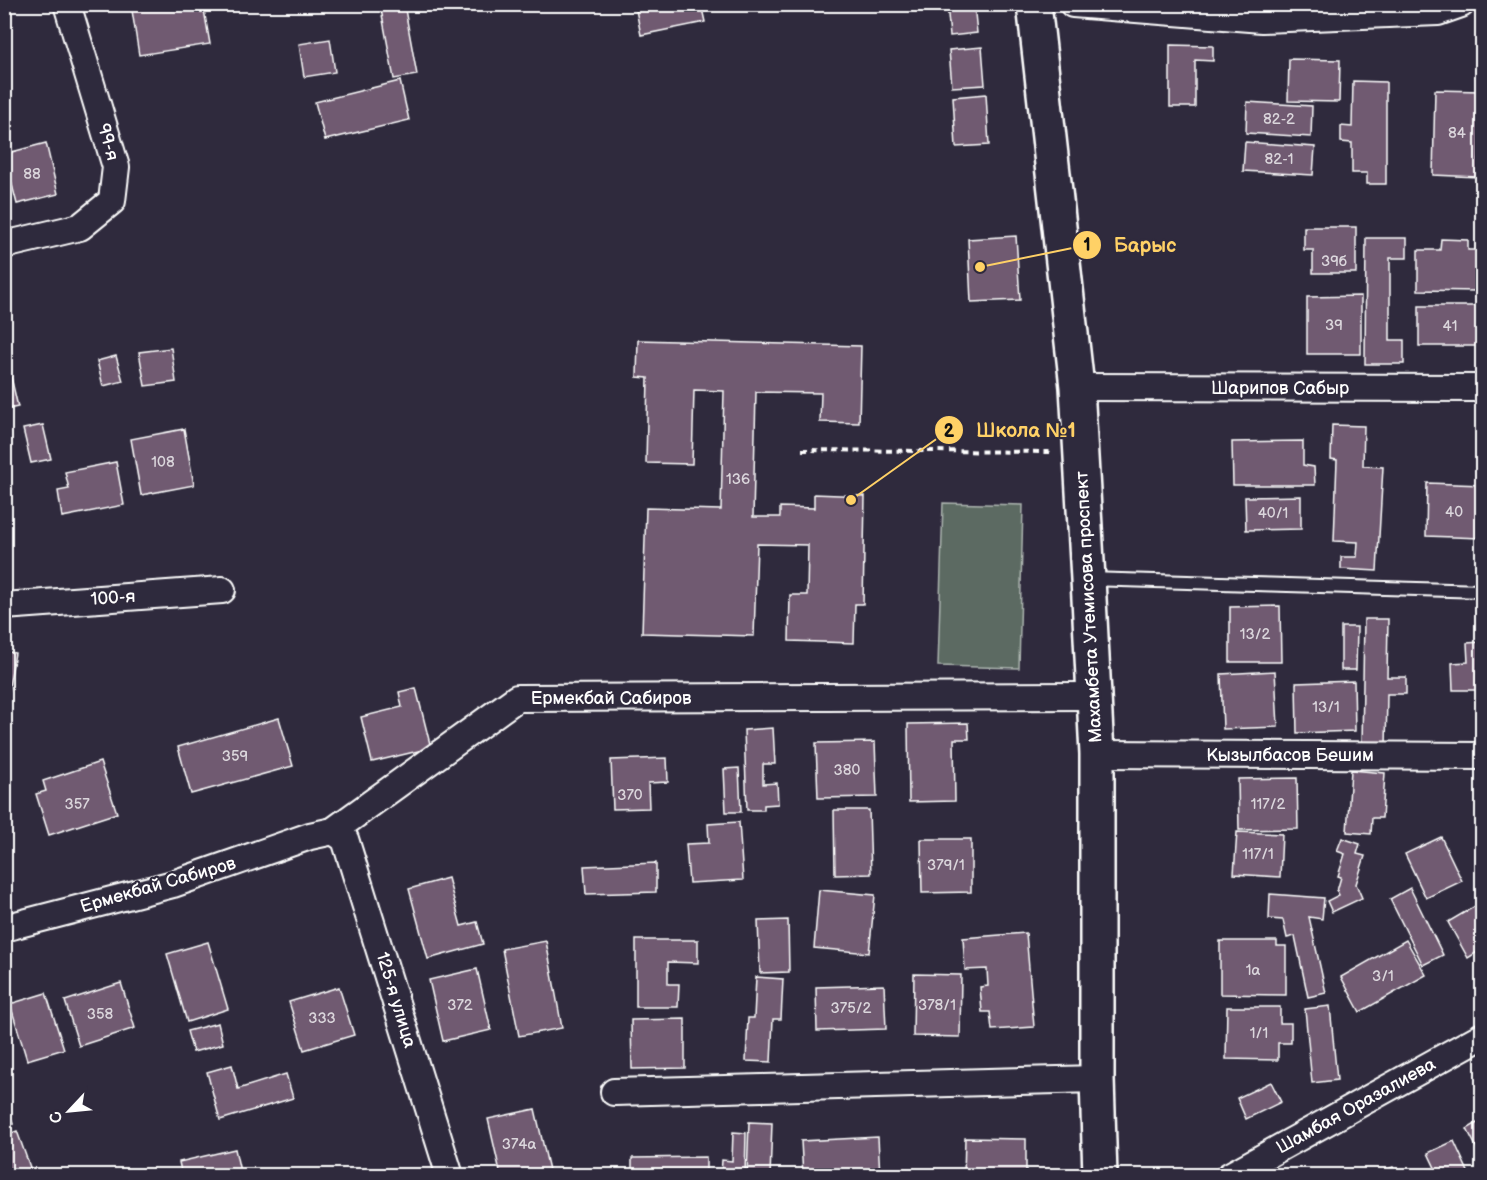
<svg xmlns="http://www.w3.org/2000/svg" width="1487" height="1180" font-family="'Balsamiq Sans',sans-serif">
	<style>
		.green { fill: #5b6b62; stroke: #adb5b0; stroke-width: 1.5 }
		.building { fill: #6f5a71; stroke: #fff; stroke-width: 1.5 }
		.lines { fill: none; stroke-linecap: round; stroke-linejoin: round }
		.lane-casing { stroke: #fff; stroke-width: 16 }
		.street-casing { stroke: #fff; stroke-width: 30 }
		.secondary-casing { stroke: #fff; stroke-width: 38 }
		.path { stroke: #fff; stroke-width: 4; stroke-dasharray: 6 4.5; stroke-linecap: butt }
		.lane { stroke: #2f2a3d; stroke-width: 12 }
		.street { stroke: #2f2a3d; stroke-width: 26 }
		.secondary { stroke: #2f2a3d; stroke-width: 33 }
		.labels { text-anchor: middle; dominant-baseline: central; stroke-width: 4.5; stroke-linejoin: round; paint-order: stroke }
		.number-label { font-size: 15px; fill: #dbd6dc }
		.street-label { font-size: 18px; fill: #fff; stroke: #2f2a3d }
		.leader { fill: none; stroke: #ffd166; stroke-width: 2 }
		.callout-dot { fill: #ffd166; stroke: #2f2a3d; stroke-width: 2 }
		.mark-label { font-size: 18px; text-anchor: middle; font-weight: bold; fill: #111 }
		.callout-label { font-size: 20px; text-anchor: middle; font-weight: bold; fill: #ffd166; stroke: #2f2a3d; stroke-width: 4.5; stroke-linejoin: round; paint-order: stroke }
	</style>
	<rect width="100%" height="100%" fill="#2f2a3d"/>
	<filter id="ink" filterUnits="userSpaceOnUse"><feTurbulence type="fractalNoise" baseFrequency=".0167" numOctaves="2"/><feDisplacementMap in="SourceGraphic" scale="12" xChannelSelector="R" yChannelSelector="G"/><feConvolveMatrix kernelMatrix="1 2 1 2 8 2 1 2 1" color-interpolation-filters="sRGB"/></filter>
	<g filter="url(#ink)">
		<polygon class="green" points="943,503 1023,505 1019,668 938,666"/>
		<g class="building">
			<polygon points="131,4 203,4 210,44 139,55"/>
			<polygon points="380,4 404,4 417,75 394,79"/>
			<polygon points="427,4 444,4 428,9"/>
			<polygon points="661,4 701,4 705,22 641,35 636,10"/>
			<polygon points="947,4 974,4 977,33 950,36"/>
			<polygon points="330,39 335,72 304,77 299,44"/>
			<polygon points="1170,45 1213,46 1213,61 1195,60 1195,107 1170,107"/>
			<polygon points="982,47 985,85 952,87 949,50"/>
			<polygon points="1289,59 1340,60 1339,102 1288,101"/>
			<polygon points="400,81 409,120 325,140 315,102"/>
			<polygon points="1353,81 1386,82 1386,184 1367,184 1367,173 1352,173 1352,143 1341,142 1341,126 1352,127"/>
			<polygon points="1435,90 1481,91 1478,177 1433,175"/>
			<polygon points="986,94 989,145 956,147 953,97"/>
			<polygon points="1247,102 1312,106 1311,137 1246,133"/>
			<polygon points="1245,142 1315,147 1313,175 1243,171"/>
			<polygon points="46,143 58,194 17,204 4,154"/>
			<polygon points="1304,227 1356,227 1356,273 1313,273 1313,250 1304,250"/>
			<polygon points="1016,236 1020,300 971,302 968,239"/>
			<polygon points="1366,238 1407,238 1407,258 1390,258 1390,340 1404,340 1404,364 1365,364"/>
			<polygon points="1441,239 1468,240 1468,250 1478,250 1477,291 1418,290 1418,250 1440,250"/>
			<polygon points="1361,296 1361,354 1307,354 1307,297"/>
			<rect x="1419" y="306" width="62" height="40"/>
			<polygon points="638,340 861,346 859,423 820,422 821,393 756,392 753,517 780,517 780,507 814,508 814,494 865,496 863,604 855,604 854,643 789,641 790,595 807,595 808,545 757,544 754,636 642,633 646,508 721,510 724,391 694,390 692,464 646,463 648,378 637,377"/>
			<polygon points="171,348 176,382 145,386 139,352"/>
			<polygon points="116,356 123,381 103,386 97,361"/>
			<polygon points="11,377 18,407 4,410 4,379"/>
			<polygon points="43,425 51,459 31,463 23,429"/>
			<polygon points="1332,425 1364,426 1363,466 1383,467 1377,571 1341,569 1341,557 1357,557 1358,542 1334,541 1337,460 1331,459"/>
			<polygon points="184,429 194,485 141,495 131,439"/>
			<polygon points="1303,441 1303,465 1314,467 1315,485 1233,485 1232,442"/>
			<polygon points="116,462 124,505 62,517 58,491 69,489 65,472"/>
			<polygon points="1427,483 1482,485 1481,538 1426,536"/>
			<polygon points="1301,496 1301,529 1246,530 1245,497"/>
			<polygon points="1280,606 1281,662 1230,662 1230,607"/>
			<polygon points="1364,619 1388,619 1387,677 1406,677 1406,694 1387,694 1386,748 1362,747"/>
			<polygon points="1341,627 1357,627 1356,670 1341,670"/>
			<polygon points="1482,642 1482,690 1453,690 1452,663 1468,662 1467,643"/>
			<polygon points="4,651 15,653 7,699 4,698"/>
			<polygon points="1275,671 1278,727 1223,729 1221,674"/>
			<polygon points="1354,681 1355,731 1297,733 1296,683"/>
			<polygon points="416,688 431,748 372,762 361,717 402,707 399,692"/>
			<polygon points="279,718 293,766 191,794 178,747"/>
			<polygon points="968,723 969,739 954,739 955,801 909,802 908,724"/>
			<polygon points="773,728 775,764 763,764 763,784 777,783 778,804 764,805 764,810 747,810 744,730"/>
			<polygon points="875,742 877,797 818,798 816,743"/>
			<polygon points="667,758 668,782 648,783 649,808 613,809 611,760"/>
			<polygon points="100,762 117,813 49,835 36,794 46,791 43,781"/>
			<polygon points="739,768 741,812 726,812 724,769"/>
			<polygon points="1351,770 1385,773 1382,818 1372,818 1371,834 1347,832"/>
			<polygon points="1297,778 1298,829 1239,830 1238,779"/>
			<polygon points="834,810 869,810 871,874 835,875"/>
			<polygon points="739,822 743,880 689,883 686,844 709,843 708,824"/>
			<polygon points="1237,832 1282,834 1280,877 1234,874"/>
			<polygon points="1441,837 1462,881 1426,898 1405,854"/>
			<polygon points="1342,838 1360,844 1357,854 1365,856 1356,884 1362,898 1332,912 1327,901 1339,895 1337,891 1341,877 1338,876 1345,854 1337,851"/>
			<polygon points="921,839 971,839 971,892 922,893"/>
			<polygon points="656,863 656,892 586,894 584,866"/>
			<polygon points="448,878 461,926 477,922 483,944 428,959 409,889"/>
			<polygon points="1410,888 1443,955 1423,965 1390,899"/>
			<polygon points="819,890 875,895 869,953 814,948"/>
			<polygon points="1270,894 1324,898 1322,919 1309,917 1326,993 1308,997 1295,936 1287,938 1283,920 1269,919"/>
			<polygon points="1482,902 1482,949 1468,958 1448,922"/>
			<polygon points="788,920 789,972 760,973 758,921"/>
			<polygon points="1026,933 1034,1027 992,1030 990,1012 982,1012 980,987 988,986 987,969 965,970 963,938"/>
			<polygon points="636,940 698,940 698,963 668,962 668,984 679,984 678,1007 636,1007"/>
			<polygon points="1406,940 1426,975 1360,1012 1341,977"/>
			<polygon points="546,941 562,1028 519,1036 502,949"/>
			<polygon points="1220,941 1277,941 1277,946 1286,946 1286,995 1220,994"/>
			<polygon points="208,942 228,1009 187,1022 167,954"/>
			<polygon points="477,969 491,1030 443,1041 429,980"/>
			<polygon points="914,974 961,975 960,1037 913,1036"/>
			<polygon points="756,977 783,979 781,1019 773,1019 771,1062 746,1061 748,1018 754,1018"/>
			<polygon points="121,983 135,1028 79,1046 65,1001"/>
			<polygon points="884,985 886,1029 817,1031 816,987"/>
			<polygon points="339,987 354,1035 304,1050 289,1002"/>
			<polygon points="46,993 64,1049 27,1060 10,1004"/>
			<polygon points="1330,1006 1337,1080 1312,1083 1305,1009"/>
			<polygon points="1227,1007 1280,1007 1280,1023 1291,1023 1291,1043 1278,1043 1278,1060 1226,1059"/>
			<polygon points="685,1019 685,1068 632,1069 631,1020"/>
			<polygon points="218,1023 223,1044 193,1052 187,1031"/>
			<polygon points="232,1065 238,1089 286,1074 293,1098 220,1120 207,1072"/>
			<polygon points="1271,1082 1281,1102 1246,1119 1237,1098"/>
			<polygon points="4,1099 13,1124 4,1127"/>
			<polygon points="535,1109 549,1170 524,1176 501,1176 488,1119"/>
			<polygon points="1482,1120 1482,1158 1467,1129"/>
			<polygon points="749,1122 772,1123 770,1176 747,1176"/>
			<polygon points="17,1131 31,1170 17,1176 4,1176 4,1136"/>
			<polygon points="733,1132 746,1133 745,1176 721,1176 722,1160 732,1161"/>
			<polygon points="878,1137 880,1176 803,1176 801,1141"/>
			<polygon points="965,1138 1026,1139 1026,1176 964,1176"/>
			<polygon points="1454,1141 1470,1176 1439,1176 1428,1153"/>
			<polygon points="235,1149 241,1176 182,1176 179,1162"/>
			<polygon points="706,1157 706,1176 632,1176 632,1158"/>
			<polygon points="1393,1167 1398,1176 1376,1176 1375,1175"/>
		</g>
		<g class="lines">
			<defs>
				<polyline id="lane" points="1088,579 1482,591"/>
				<g id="street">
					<polyline points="1073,4 1262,19 1438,12 1461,4"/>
					<polyline points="4,245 80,227 112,201 116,167 67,4"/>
					<polyline points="1077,387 1482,388"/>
					<polyline points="4,606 222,590"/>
					<polyline points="1097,754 1482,756"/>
					<polyline points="333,831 345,839 450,1176"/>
					<polyline points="4,928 173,884 310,836 333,831 517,698 1094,696"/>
					<polyline points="614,1092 1097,1079"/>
					<polyline points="1229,1176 1482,1036"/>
				</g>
				<polyline id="secondary" points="1034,4 1077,387 1088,579 1097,754 1097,1079 1100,1176"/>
			</defs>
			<use href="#lane" class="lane-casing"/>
			<use href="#street" class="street-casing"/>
			<use href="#secondary" class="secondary-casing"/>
			<polyline class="path" points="802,450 1053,452"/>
			<use href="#lane" class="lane"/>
			<use href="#street" class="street"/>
			<use href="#secondary" class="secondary"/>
		</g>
	</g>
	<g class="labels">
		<g class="number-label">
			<text x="1279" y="119">82-2</text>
			<text x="1457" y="133">84</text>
			<text x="1279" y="159">82-1</text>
			<text x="32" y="174">88</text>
			<text x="1334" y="261">39б</text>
			<text x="1334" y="325">39</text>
			<text x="1450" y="326">41</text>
			<text x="163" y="462">108</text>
			<text x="738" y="479">136</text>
			<text x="1454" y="512">40</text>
			<text x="1273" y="513">40/1</text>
			<text x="1255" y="634">13/2</text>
			<text x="1326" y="707">13/1</text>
			<text x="235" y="756">359</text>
			<text x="847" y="770">380</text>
			<text x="630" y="795">370</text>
			<text x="77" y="804">357</text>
			<text x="1268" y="804">117/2</text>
			<text x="1258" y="854">117/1</text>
			<text x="946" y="865">379/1</text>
			<text x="1253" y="970">1а</text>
			<text x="1383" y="976">3/1</text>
			<text x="460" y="1005">372</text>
			<text x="937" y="1005">378/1</text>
			<text x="851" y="1008">375/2</text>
			<text x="100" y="1014">358</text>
			<text x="322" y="1018">333</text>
			<text x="1259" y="1033">1/1</text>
			<text x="519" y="1144">374а</text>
		</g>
		<g class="street-label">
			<text transform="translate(108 142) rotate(74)">99-я</text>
			<text x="1280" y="388">Шарипов Сабыр</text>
			<text transform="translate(113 598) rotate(-4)">100-я</text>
			<text transform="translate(1089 607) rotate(-93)">Махамбета Утемисова проспект</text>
			<text x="611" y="698">Ермекбай Сабиров</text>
			<text x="1290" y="755">Кызылбасов Бешим</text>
			<text transform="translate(158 885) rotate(-16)">Ермекбай Сабиров</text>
			<text transform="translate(396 1000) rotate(73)">125-я улица</text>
			<text transform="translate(1356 1106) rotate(-29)">Шамбая Оразалиева</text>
		</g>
	</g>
	<path class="leader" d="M980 267L1087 245M851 500L949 430"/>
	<g class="callout-dot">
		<circle cx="980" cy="267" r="6"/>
		<circle cx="851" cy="500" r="6"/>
		<circle cx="1087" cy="245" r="15"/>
		<circle cx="949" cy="430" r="15"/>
	</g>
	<g class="mark-label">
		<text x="1087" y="251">1</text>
		<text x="949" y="437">2</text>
	</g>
	<g class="callout-label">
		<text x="1145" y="252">Барыс</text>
		<text x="1026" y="437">Школа №1</text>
	</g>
	<rect width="1487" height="1180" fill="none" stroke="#2f2a3d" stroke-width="24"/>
	<rect x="12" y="12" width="1463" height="1156" fill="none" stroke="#fff" stroke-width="2" filter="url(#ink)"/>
	<g transform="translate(69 1111) rotate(244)" stroke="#2f2a3d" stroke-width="4.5" paint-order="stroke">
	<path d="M0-4.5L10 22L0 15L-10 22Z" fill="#ffffff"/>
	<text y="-9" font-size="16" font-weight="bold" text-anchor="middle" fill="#ffffff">С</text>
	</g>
</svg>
